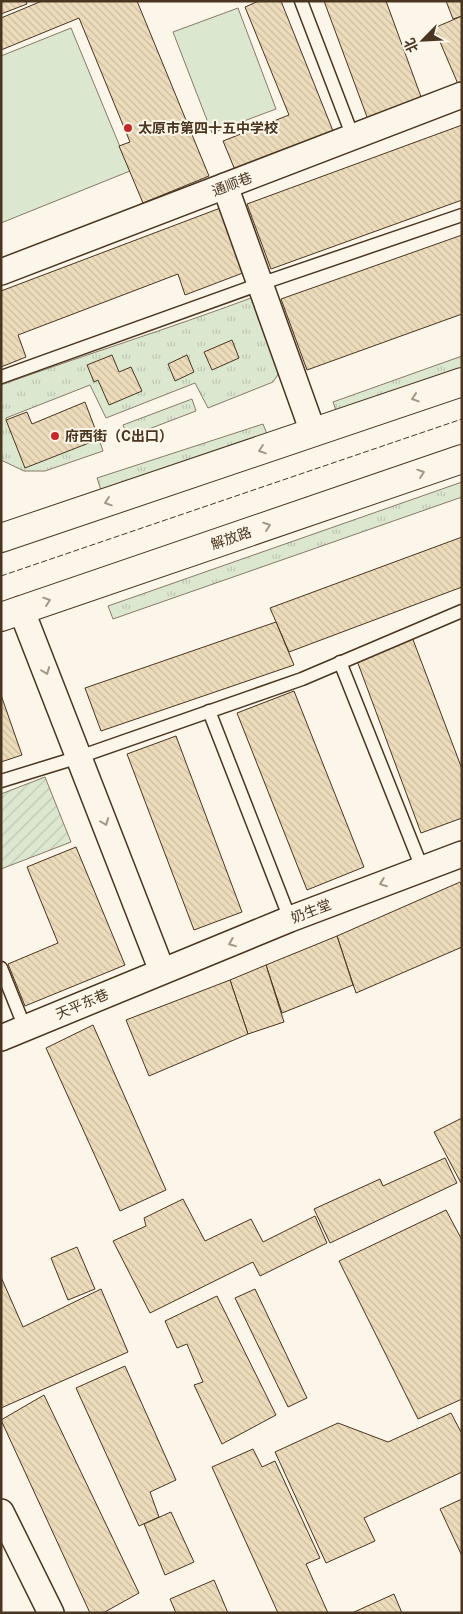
<svg xmlns="http://www.w3.org/2000/svg" width="463" height="1614" font-family="'Public Sans','Noto Sans SC',sans-serif">
	<style>
		.grass { fill: url(#grass-tufts); stroke: #887966 }
		.park { fill: #dce7d0; stroke: #887966 }
		.garden { fill: url(#garden-furrows); stroke: #887966 }
		.building { fill: url(#building-back-hatch); stroke: #4a3520 }
		.lines { fill: none; stroke-linecap: round; stroke-linejoin: round }
		.lane-casing { stroke: #4a3520; stroke-width: 15 }
		.street-casing { stroke: #4a3520; stroke-width: 28 }
		.primary-casing { stroke: #4a3520; stroke-width: 30 }
		.lane { stroke: #fbf6e9; stroke-width: 12 }
		.street { stroke: #fbf6e9; stroke-width: 25 }
		.primary { stroke: #fbf6e9; stroke-width: 28 }
		.fence { stroke: #4a3520; stroke-width: 1; stroke-dasharray: 6 2.5; stroke-linecap: butt }
		.oneway { stroke: #a29684 }
		.poi-dot { fill: #c62828; stroke: #fbf6e9; stroke-width: 2 }
		.labels { text-anchor: middle; dominant-baseline: central; stroke-width: 4; stroke-linejoin: round; paint-order: stroke }
		.poi-label { font-size: 14px; font-weight: bold; fill: #4a3520; stroke: #fbf6e9; text-anchor: start }
		.street-label { font-size: 14px; fill: #4a3520; stroke: #fbf6e9 }
	</style>
	<defs>
		<pattern id="grass-tufts" width="24" height="20" patternUnits="userSpaceOnUse" patternTransform="scale(1.25)"><rect width="24" height="20" fill="#dce7d0"/><path d="M3 7l-1-3M5 7V3M7 7l1-3M15 17l-1-3M17 17v-4M19 17l1-3" fill="none" stroke="#bec7b2"/></pattern>
		<pattern id="garden-furrows" width="10" height="10" patternUnits="userSpaceOnUse" patternTransform="scale(1.25)"><rect width="10" height="10" fill="#dce7d0"/><path d="M-1 1l2-2M0 10L10 0M9 11l2-2" fill="none" stroke="#bec7b2"/></pattern>
		<pattern id="building-back-hatch" width="6" height="6" patternUnits="userSpaceOnUse" patternTransform="scale(1.25)"><rect width="6" height="6" fill="#ecdcbc"/><path d="M-1 5l2 2M0 0l6 6M5-1l2 2" fill="none" stroke="#ccbda1"/></pattern>
	</defs>
	<rect width="100%" height="100%" fill="#fbf6e9"/>
	<g class="grass">
		<path d="M251 298 276 351 279 373 273 382 208 408 195 383 106 418 90 385 6 418V420L99 439 103 451 45 471H24L1 460V385C84 355 168 329 251 298Z"/>
		<polygon points="462,356 462,370 337,413 333,402"/>
		<polygon points="192,399 196,411 128,437 123,425"/>
		<polygon points="263,424 267,434 101,490 97,478"/>
		<polygon points="462,482 462,497 113,619 108,606"/>
	</g>
	<g class="park">
		<polygon points="238,8 276,109 212,133 173,32"/>
		<polygon points="71,28 130,171 1,223 1,56"/>
	</g>
	<polygon class="garden" points="45,777 71,842 1,869 1,794"/>
	<g class="building">
		<polygon points="1,1 26,1 27,4 1,14"/>
		<polygon points="42,1 137,1 209,176 143,203 119,146 130,142 79,18 1,50 1,18"/>
		<polygon points="259,1 281,1 333,131 235,170 223,141 289,115 245,7"/>
		<polygon points="324,1 386,1 424,105 370,125"/>
		<polygon points="446,1 462,1 462,16 453,19"/>
		<polygon points="462,16 462,91 461,91 434,28"/>
		<polygon points="462,125 462,200 271,269 247,204"/>
		<polygon points="223,207 248,271 185,295 178,274 18,335 26,357 1,367 1,291"/>
		<polygon points="462,235 462,314 307,370 281,299"/>
		<polygon points="232,340 239,358 212,370 204,352"/>
		<polygon points="112,355 119,372 131,367 142,391 109,405 98,380 94,382 87,365"/>
		<polygon points="187,355 194,372 175,381 168,364"/>
		<polygon points="85,402 99,439 25,468 6,420 27,412 32,424"/>
		<polygon points="462,537 462,587 289,652 270,608"/>
		<polygon points="276,622 294,665 101,731 85,688"/>
		<polygon points="412,637 462,769 462,818 421,833 356,658"/>
		<polygon points="294,691 364,867 307,890 237,713"/>
		<polygon points="1,695 22,755 1,762"/>
		<polygon points="176,736 242,912 194,930 127,754"/>
		<polygon points="76,847 125,965 25,1006 8,964 58,943 27,867"/>
		<polygon points="460,882 462,887 462,947 356,993 337,936"/>
		<polygon points="337,936 353,985 282,1013 266,965"/>
		<polygon points="266,965 284,1022 248,1034 230,980"/>
		<polygon points="230,980 248,1034 149,1076 126,1020"/>
		<polygon points="93,1025 166,1190 120,1211 46,1048"/>
		<polygon points="462,1118 462,1183 461,1183 434,1132"/>
		<polygon points="445,1158 457,1183 330,1243 314,1209 380,1179 383,1186"/>
		<polygon points="183,1199 205,1241 251,1219 263,1242 315,1216 327,1243 260,1276 253,1262 150,1313 113,1241 146,1226 144,1218"/>
		<polygon points="446,1210 462,1240 462,1399 418,1419 339,1261"/>
		<polygon points="77,1247 95,1289 68,1300 51,1258"/>
		<polygon points="1,1277 23,1327 101,1289 128,1352 1,1408"/>
		<polygon points="255,1289 307,1398 288,1407 235,1298"/>
		<polygon points="217,1296 276,1415 222,1444 194,1385 203,1382 187,1344 177,1348 165,1321"/>
		<polygon points="125,1366 176,1480 150,1492 159,1517 139,1526 76,1388"/>
		<polygon points="44,1395 139,1593 103,1613 90,1613 1,1420"/>
		<polygon points="451,1413 462,1434 462,1472 364,1518 375,1541 326,1563 275,1452 338,1423 388,1442"/>
		<polygon points="253,1449 262,1467 275,1461 320,1558 306,1564 328,1613 278,1613 212,1467"/>
		<polygon points="462,1499 462,1556 440,1509"/>
		<polygon points="171,1512 194,1562 165,1575 144,1524"/>
		<polygon points="214,1580 228,1613 176,1613 170,1599"/>
		<polygon points="394,1594 402,1613 352,1613"/>
	</g>
	<g class="lines">
		<defs>
			<g id="lane">
				<polyline points="301,1 353,137"/>
				<polyline points="1,377 260,284 462,215"/>
				<polyline points="340,662 422,868"/>
				<polyline points="209,711 290,919"/>
				<polyline points="1,781 79,757 302,679 462,611"/>
				<polyline points="1,968 25,1028"/>
			</g>
			<g id="street">
				<polyline points="225,186 313,432"/>
				<polyline points="1,272 462,95"/>
				<polyline points="21,609 162,971"/>
				<polyline points="1,1038 290,919 462,854"/>
				<polyline points="1,1512 51,1613"/>
			</g>
			<g id="primary">
				<polyline points="1,538 462,382"/>
				<polyline points="1,617 462,459"/>
			</g>
		</defs>
		<use href="#lane" class="lane-casing"/>
		<use href="#street" class="street-casing"/>
		<use href="#primary" class="primary-casing"/>
		<use href="#lane" class="lane"/>
		<use href="#street" class="street"/>
		<use href="#primary" class="primary"/>
		<polyline class="fence" points="1,576 462,419"/>
	</g>
	<defs><path id="oneway-chevron" d="M-2-3.5L2.5 0L-2 3.5" fill="none" stroke-width="1.6" stroke-linecap="round" stroke-linejoin="round" transform="scale(1.25)"/></defs>
	<g class="oneway">
		<use href="#oneway-chevron" transform="translate(415 398) rotate(162)"/>
		<use href="#oneway-chevron" transform="translate(262 450) rotate(161)"/>
		<use href="#oneway-chevron" transform="translate(421 473) rotate(-19)"/>
		<use href="#oneway-chevron" transform="translate(108 502) rotate(161)"/>
		<use href="#oneway-chevron" transform="translate(267 526) rotate(-19)"/>
		<use href="#oneway-chevron" transform="translate(47 601) rotate(-19)"/>
		<use href="#oneway-chevron" transform="translate(46 671) rotate(69)"/>
		<use href="#oneway-chevron" transform="translate(105 822) rotate(69)"/>
		<use href="#oneway-chevron" transform="translate(383 883) rotate(159)"/>
		<use href="#oneway-chevron" transform="translate(232 943) rotate(158)"/>
	</g>
	<g class="poi-dot">
		<circle cx="128" cy="128" r="5"/>
		<circle cx="55" cy="436" r="5"/>
	</g>
	<g class="labels">
		<g class="poi-label">
			<text x="138" y="128">太原市第四十五中学校</text>
			<text x="65" y="436">府西街（C出口）</text>
		</g>
		<g class="street-label">
			<text transform="translate(232 184) rotate(-21)">通顺巷</text>
			<text transform="translate(231 538) rotate(-19)">解放路</text>
			<text transform="translate(311 911) rotate(-21)">奶生堂</text>
			<text transform="translate(82 1004) rotate(-23)">天平东巷</text>
		</g>
	</g>
	<rect width="463" height="1614" fill="none" stroke="#4a3520" stroke-width="5"/>
	<g transform="translate(423 40) rotate(246)" stroke="#fbf6e9" stroke-width="4" paint-order="stroke">
	<path d="M0-4L9 19L0 12L-9 19Z" fill="#4a3520"/>
	<text y="-8" font-size="14" font-weight="bold" text-anchor="middle" fill="#4a3520">北</text>
	</g>
</svg>
